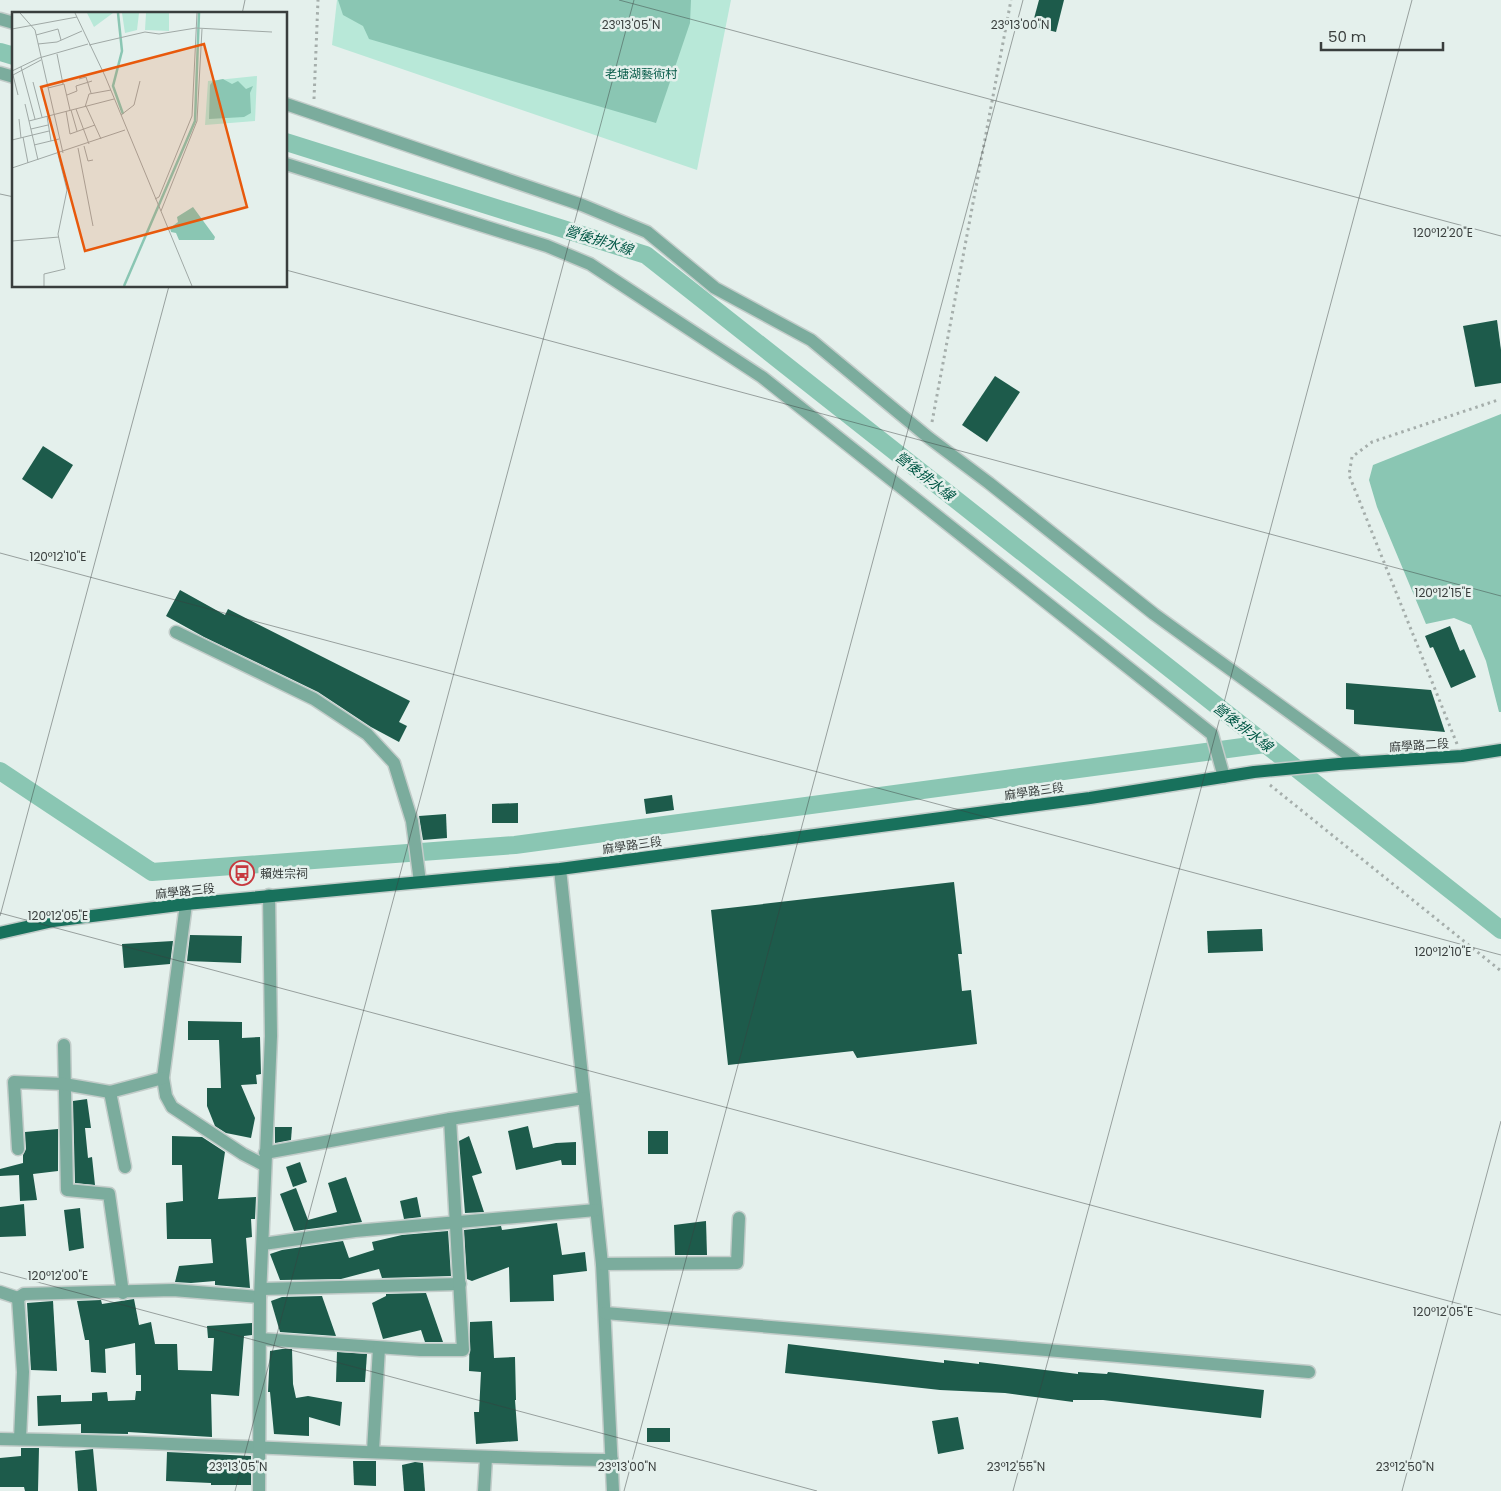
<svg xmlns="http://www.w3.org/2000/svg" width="1501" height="1491" font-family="Poppins,'Noto Sans TC',sans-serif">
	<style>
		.green { fill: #b8e8d8 }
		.water { fill: #8ac6b3 }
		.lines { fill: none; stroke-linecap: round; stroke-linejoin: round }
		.canal { stroke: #8ac6b3; stroke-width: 18 }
		.building { fill: #1d5b4b }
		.minor-casing { stroke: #c2ccc9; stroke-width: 15 }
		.major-casing { stroke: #c2ccc9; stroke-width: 15 }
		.path { stroke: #a5aeab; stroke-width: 3; stroke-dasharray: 2.5 4; stroke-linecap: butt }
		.minor { stroke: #7bac9d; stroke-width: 12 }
		.major { stroke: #18715c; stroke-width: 12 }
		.ticks { fill: none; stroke: #393e3d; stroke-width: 1; stroke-opacity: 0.45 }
		.labels { text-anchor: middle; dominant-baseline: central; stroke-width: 5; stroke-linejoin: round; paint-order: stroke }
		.park-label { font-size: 12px; fill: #095c4a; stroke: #e4f0ec }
		.street-label { font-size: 12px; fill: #393e3d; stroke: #e4f0ec }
		.poi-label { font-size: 12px; fill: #393e3d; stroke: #e4f0ec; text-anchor: start }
		.water-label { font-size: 14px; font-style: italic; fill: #005745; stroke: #e4f0ec }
		.inset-river { fill: none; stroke: #8ac6b3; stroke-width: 2.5 }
		.inset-road { fill: none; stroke: #a0a9a6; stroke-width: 1 }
		.view { fill: #e8590c; fill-opacity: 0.15; stroke: #e8590c; stroke-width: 2.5 }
		.inset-edge { fill: none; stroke: #393e3d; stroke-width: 2.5 }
		.ticks-label { font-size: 12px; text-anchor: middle; fill: #393e3d; stroke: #e4f0ec; stroke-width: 5; stroke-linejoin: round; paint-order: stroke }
	</style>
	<rect width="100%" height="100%" fill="#e4f0ec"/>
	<polygon class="green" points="337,0 731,0 697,170 332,45"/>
	<g class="water">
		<polygon points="338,0 691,0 690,23 656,123 369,39 363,26 343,15"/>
		<polygon points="1501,414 1501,712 1499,712 1486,661 1471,625 1454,618 1426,624 1377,507 1369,480 1373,465"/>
	</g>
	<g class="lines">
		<g class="canal">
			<polyline points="0,52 14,56"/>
			<polyline points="286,142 646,255 1501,930"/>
			<polyline points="0,771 152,872 515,845 1265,744"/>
		</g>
	</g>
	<g class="building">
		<polygon points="1039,0 1064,0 1056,32 1032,26"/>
		<polygon points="1497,320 1501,350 1501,383 1475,387 1463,326"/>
		<polygon points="995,376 1020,392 987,442 962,425"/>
		<polygon points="43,446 73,465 52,499 22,479"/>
		<polygon points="180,590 225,615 228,609 410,701 399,722 407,726 399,742 371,727 318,692 204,637 166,616"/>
		<polygon points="1450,626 1460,651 1464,649 1476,677 1451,688 1433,647 1430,648 1425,636"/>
		<polygon points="1346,683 1431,690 1445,732 1354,724 1354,710 1346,709"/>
		<polygon points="672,795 674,810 646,814 644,799"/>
		<polygon points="518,803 518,823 492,823 492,804"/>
		<polygon points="446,814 447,838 423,840 419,816"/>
		<polygon points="954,882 962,954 958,954 962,991 971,990 977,1044 857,1058 853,1051 728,1065 711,910"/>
		<polygon points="1262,929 1263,951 1208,953 1207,931"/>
		<polygon points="190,935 242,936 241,963 187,961"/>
		<polygon points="173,941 170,964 124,968 122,944"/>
		<polygon points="188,1021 242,1022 242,1038 260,1037 261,1074 256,1075 257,1084 241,1085 255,1118 251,1138 226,1133 215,1126 207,1106 207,1088 221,1088 219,1040 188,1040"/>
		<polygon points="87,1099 91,1128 85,1128 88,1158 92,1157 95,1185 75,1183 73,1101"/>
		<polygon points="528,1126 533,1148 556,1143 576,1142 576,1165 562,1165 561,1160 516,1170 508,1131"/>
		<polygon points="275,1127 292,1127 291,1140 275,1143"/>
		<polygon points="58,1129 58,1171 33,1174 37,1200 20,1201 19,1175 0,1176 0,1169 23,1163 23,1155 26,1149 25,1132"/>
		<rect x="648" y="1131" width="20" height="23"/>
		<polygon points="172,1136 202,1137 225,1152 218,1199 256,1197 255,1219 251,1219 252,1237 246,1238 250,1288 215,1285 215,1281 191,1283 175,1282 179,1266 213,1263 211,1239 167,1239 166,1203 183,1201 182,1165 172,1165"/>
		<polygon points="469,1136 482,1173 472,1176 484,1212 465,1213 459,1141"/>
		<polygon points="300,1162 307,1182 293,1187 286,1167"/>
		<polygon points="346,1177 362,1222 294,1231 280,1194 296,1188 308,1220 337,1212 328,1183"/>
		<polygon points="417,1197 421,1217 404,1219 400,1201"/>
		<polygon points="24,1204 26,1236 0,1237 0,1207"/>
		<polygon points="80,1208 84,1248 69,1251 64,1210"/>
		<polygon points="706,1221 707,1255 675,1255 674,1225"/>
		<polygon points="557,1223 562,1255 585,1252 587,1271 553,1275 554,1301 510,1302 509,1267 472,1281 467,1279 464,1230 501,1226 502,1230"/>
		<polygon points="448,1231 451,1276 382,1278 379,1269 341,1279 280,1280 270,1254 282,1250 343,1241 349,1258 374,1250 372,1242 402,1235"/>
		<polygon points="426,1293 443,1342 425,1342 421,1330 383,1339 372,1303 386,1296 386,1294"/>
		<polygon points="322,1296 336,1336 280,1332 271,1301 282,1297"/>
		<polygon points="134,1299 139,1325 151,1322 155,1344 177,1344 178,1370 212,1371 214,1338 208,1338 207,1326 252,1323 252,1335 244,1336 239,1396 211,1394 212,1437 128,1432 128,1434 81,1433 81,1424 38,1426 37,1396 61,1395 61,1402 92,1401 92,1393 107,1392 108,1401 135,1400 136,1391 141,1391 141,1375 136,1375 135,1343 105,1349 106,1373 91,1372 89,1340 85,1340 77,1301 101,1300 102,1304"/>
		<polygon points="53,1301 57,1371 31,1370 27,1303"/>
		<polygon points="492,1321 494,1358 515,1357 516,1400 515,1400 518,1441 476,1444 474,1412 479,1412 481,1372 469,1371 470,1322"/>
		<polygon points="788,1344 944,1363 944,1360 979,1364 979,1362 1078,1374 1078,1372 1107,1374 1108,1372 1264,1390 1261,1418 1103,1400 1073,1400 1073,1402 1005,1393 940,1390 785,1373"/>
		<polygon points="282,1349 292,1349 293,1384 296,1398 308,1396 342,1402 340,1426 309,1417 309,1436 274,1434 270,1392 268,1392 270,1351"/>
		<polygon points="337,1352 367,1354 365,1382 336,1382"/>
		<polygon points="958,1417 964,1449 938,1454 932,1421"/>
		<rect x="647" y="1428" width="23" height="14"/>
		<polygon points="21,1448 39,1448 38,1491 25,1491 24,1487 0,1487 0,1458 21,1456"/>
		<polygon points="93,1449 97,1491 78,1491 75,1451"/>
		<polygon points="167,1452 251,1456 251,1485 211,1485 211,1483 166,1481"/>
		<polygon points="353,1461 376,1461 376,1486 354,1485"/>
		<polygon points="415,1462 423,1463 425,1491 404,1491 402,1465"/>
	</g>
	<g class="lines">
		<defs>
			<g id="minor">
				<polyline points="0,19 14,23"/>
				<polyline points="0,73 14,77"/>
				<polyline points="286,104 582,205 647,232 715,288 811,340 929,438 989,483 1154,614 1358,762"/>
				<polyline points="286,164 547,246 590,264 762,377 1212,734 1224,777"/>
				<polyline points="176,632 314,699 367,734 394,763 412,821 420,882"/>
				<polyline points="560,869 602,1264 613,1491"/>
				<polyline points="186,904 163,1078 166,1096 172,1107 243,1154 264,1165"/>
				<polyline points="64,1045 67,1190 109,1194 123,1293"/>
				<polyline points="110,1092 125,1167"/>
				<polyline points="18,1149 14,1082 64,1084 110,1092 163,1078"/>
				<polyline points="265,1153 450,1119 584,1098"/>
				<polyline points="263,1244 355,1231 596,1210"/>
				<polyline points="602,1264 737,1263 739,1218"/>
				<polyline points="261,1289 460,1284"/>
				<polyline points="0,1292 18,1298"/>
				<polyline points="605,1313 1309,1372"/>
				<polyline points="260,1339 420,1350 463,1350 450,1119"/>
				<path d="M0 1439C204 1442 408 1457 612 1460"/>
				<polyline points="20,1439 23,1372 18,1298 24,1294 173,1290 260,1297"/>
				<polyline points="373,1451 379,1348"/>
				<polyline points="259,1491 260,1297 271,1036 269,895"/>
				<polyline points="484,1491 486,1458"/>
			</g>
			<polyline id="major" points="0,933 53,921 186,904 560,869 1090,798 1254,772 1339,764 1462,756 1501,750"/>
		</defs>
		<use href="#minor" class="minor-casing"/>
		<use href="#major" class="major-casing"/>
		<g class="path">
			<polyline points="314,99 318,0"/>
			<polyline points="932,422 1011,0"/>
			<polyline points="1457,744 1349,475 1352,457 1372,442 1498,400"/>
			<polyline points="1270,785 1501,971"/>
		</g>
		<use href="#minor" class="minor"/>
		<use href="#major" class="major"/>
	</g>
	<path class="ticks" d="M619 0 1501 236M242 14 245 0M0 194 14 197M286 270 1501 596M0 553 1501 955M0 913 1501 1315M0 916 169 286M0 1272 817 1491M235 1491 634 0M624 1491 1023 0M1013 1491 1412 0M1402 1491 1501 1121"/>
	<defs>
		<symbol id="bus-ring" viewBox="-11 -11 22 22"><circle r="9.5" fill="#e4f0ec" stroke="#c7383e" stroke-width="1.5"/><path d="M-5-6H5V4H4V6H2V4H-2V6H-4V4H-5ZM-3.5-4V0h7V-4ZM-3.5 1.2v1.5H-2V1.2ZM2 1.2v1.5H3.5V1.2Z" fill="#c7383e"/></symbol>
	</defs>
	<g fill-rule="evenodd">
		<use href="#bus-ring" x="228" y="859" width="28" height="28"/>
	</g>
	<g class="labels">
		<g class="park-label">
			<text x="641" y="73">老塘湖藝術村</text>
		</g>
		<g class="street-label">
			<text transform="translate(1419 745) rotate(-4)">麻學路二段</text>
			<text transform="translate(1034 791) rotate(-8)">麻學路三段</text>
			<text transform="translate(632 845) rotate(-8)">麻學路三段</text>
			<text transform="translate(185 891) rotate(-6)">麻學路三段</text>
		</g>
		<g class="poi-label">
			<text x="260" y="873">賴姓宗祠</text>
		</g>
		<g class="water-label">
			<text transform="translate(599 240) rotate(17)">營後排水線</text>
			<text transform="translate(925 476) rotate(38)">營後排水線</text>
			<text transform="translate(1243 727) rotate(38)">營後排水線</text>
		</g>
	</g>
	<g transform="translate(12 12)">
		<rect width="275" height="275" fill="#e4f0ec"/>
		<path d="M75 1H101L82 15ZM110 1H127L125 18 113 21ZM134 1H157V19L133 18ZM245 64 243 109 193 113 196 69Z" fill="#b8e8d8"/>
		<path d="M211 67 220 72 226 69 234 77 241 74 238 81 239 101 232 105 197 107 198 73 201 69ZM181 195 203 225 202 228H167L164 221 159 220 158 216 166 210 165 205Z" fill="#8ac6b3"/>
		<path class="inset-river" d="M106 1 110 39 101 74 111 102M112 274 183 109 187 1"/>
		<path class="inset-road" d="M8 1 23 18 51 141M63 1 93 64 180 274M0 17 65 5M24 23 46 17 49 28M26 32 45 30 70 19M77 33 133 20 147 22 184 16 260 20M45 42 51 72M9 55 23 107M0 59 27 46 76 32M67 67 74 65 79 81M21 70 30 105M36 76 52 72 58 98M6 83 1 63 29 48M55 83 65 79 64 74 80 69M13 92 17 109M74 94 89 127M73 95 77 82 99 78M64 97 77 132M59 98 65 119M54 99 58 122 83 113M109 103 122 93 128 69M35 104 39 129M7 107 9 126M19 117 36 113M11 125 16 151M0 128 37 119M22 133 47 127M72 134 76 149 81 148M66 136 81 214M26 148 17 109 102 87M0 156 113 118M143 187 147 185 180 104 185 1M149 199 185 109 190 17M0 229 47 225M32 274V262L53 257 46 222 55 178 46 142"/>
		<path class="view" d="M192 32 235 195 73 239 29 75Z"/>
		<rect width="275" height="275" class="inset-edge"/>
	</g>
	<g class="ticks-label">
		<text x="631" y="29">23°13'05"N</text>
		<text x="1020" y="29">23°13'00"N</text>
		<text x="1443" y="237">120°12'20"E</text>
		<text x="58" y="561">120°12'10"E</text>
		<text x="1443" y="597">120°12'15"E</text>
		<text x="58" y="920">120°12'05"E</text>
		<text x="1443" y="956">120°12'10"E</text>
		<text x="58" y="1280">120°12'00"E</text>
		<text x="1443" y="1316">120°12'05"E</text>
		<text x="238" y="1471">23°13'05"N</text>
		<text x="627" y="1471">23°13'00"N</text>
		<text x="1016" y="1471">23°12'55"N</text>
		<text x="1405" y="1471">23°12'50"N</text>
	</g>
	<path d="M1321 42v8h122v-8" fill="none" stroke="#393e3d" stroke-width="2.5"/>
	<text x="1328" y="42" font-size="15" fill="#393e3d" stroke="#e4f0ec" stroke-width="4" paint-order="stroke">50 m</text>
</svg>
